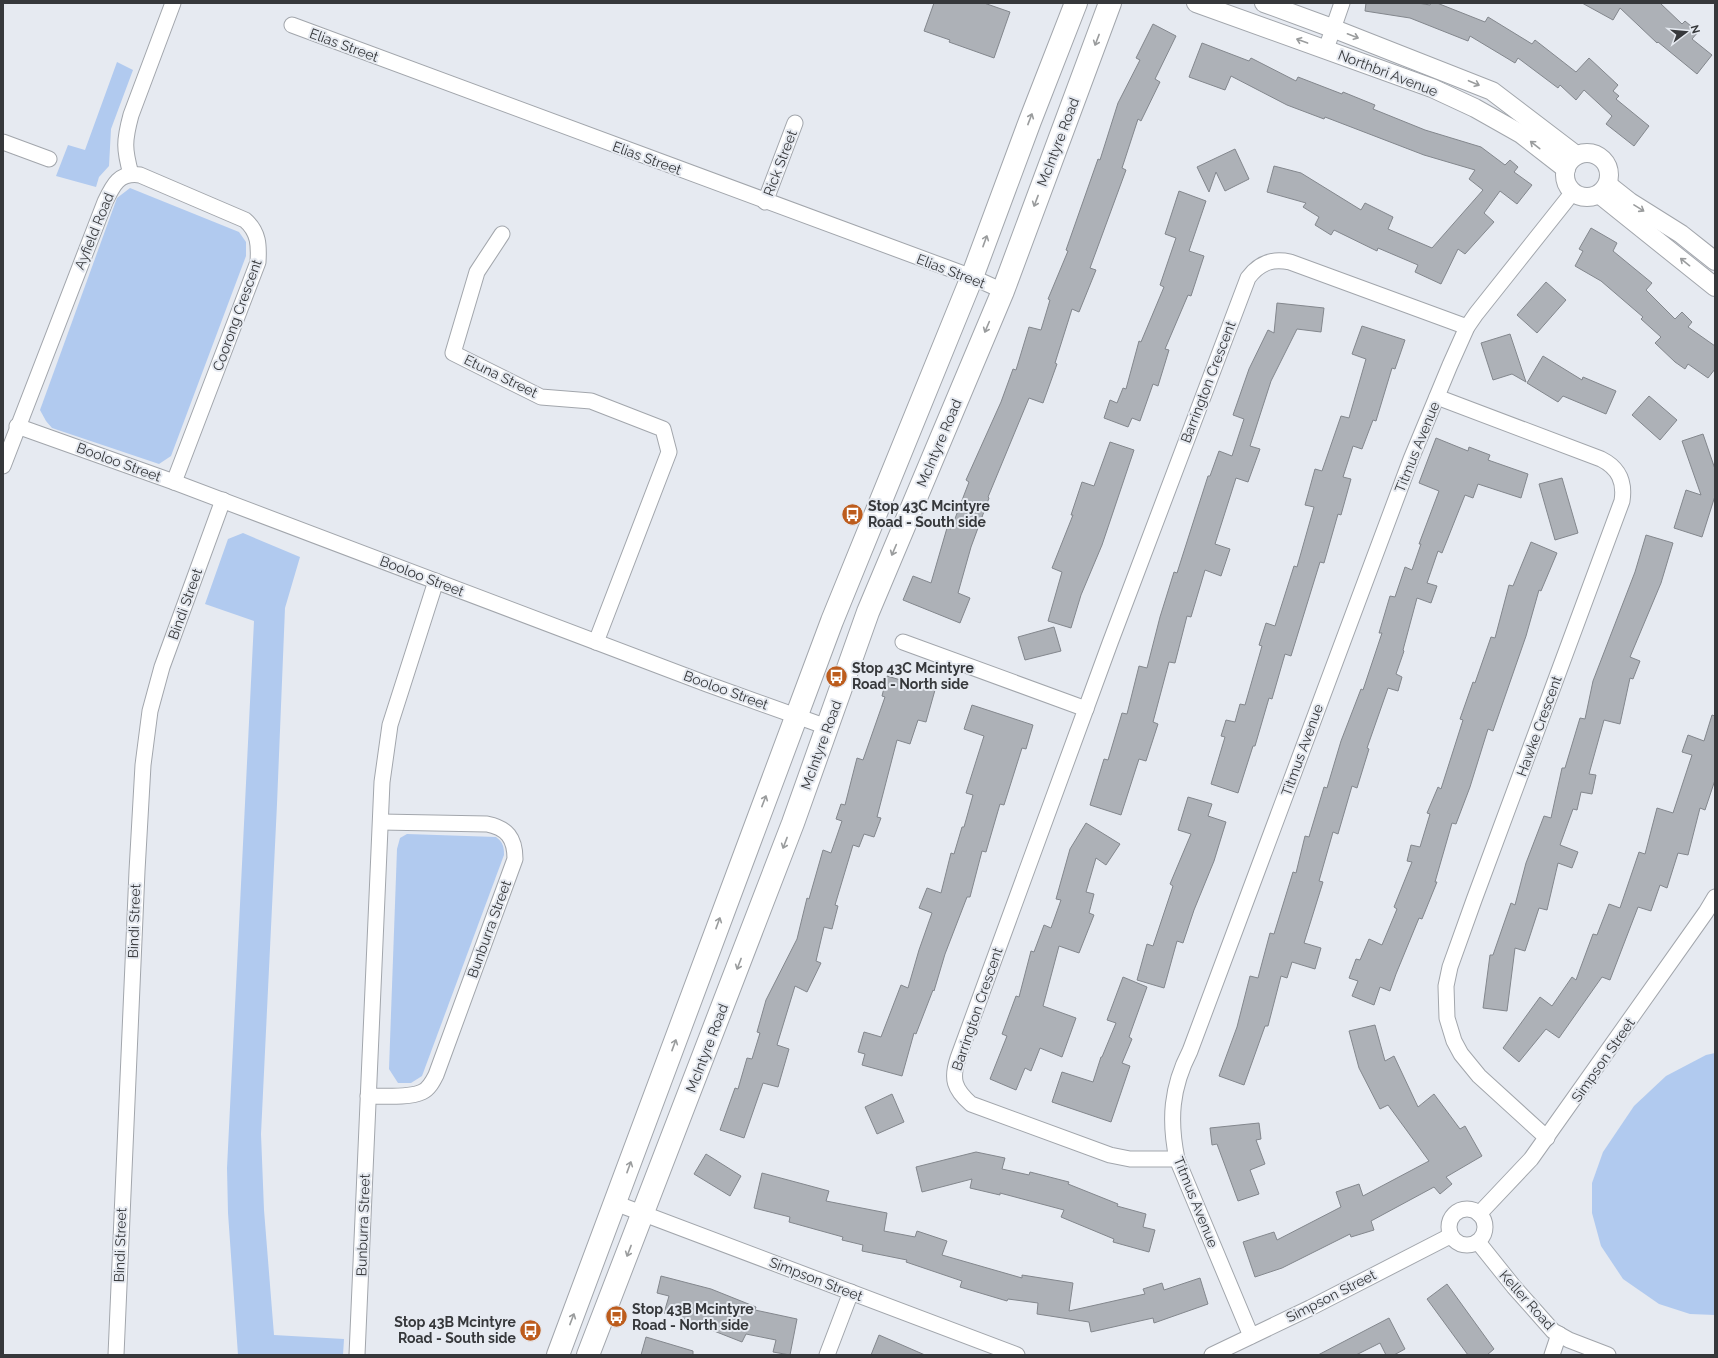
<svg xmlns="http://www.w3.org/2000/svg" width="1718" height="1358" font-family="Raleway,sans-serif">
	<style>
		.green { fill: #b1caef }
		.building { fill: #adb1b7; stroke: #83878d }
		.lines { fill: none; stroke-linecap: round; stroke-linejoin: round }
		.minor-casing { stroke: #a2a6ac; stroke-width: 17 }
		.tertiary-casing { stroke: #a2a6ac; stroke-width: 20 }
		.primary-casing { stroke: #a2a6ac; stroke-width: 24 }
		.minor { stroke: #fff; stroke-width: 15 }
		.tertiary { stroke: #fff; stroke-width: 18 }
		.primary { stroke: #fff; stroke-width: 22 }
		.oneway { stroke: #9a9c9d }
		.labels { text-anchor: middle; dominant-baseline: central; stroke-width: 4; stroke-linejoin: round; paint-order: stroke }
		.street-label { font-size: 14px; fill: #36383b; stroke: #e6eaf1 }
		.poi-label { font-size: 14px; font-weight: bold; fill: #36383b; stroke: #e6eaf1; text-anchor: start }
	</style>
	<rect width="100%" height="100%" fill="#e6eaf1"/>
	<g class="green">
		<polygon points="117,62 133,70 111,129 109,166 99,177 96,187 56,176 68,145 85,150"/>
		<polygon points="130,188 239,232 246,242 246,256 171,456 159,464 52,428 46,421 40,410 117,198"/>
		<polygon points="243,533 300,557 285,608 277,804 261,1134 264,1210 274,1335 344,1339 343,1355 238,1355 228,1213 227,1168 254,621 205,604 228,539"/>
		<path d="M407 834 496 837C503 842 504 847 504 855L422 1076 411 1083H398L389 1069 397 849 400 838Z"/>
		<polygon points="1715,1053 1715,1315 1690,1314 1659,1304 1623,1279 1601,1246 1592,1213 1592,1183 1603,1152 1634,1106 1666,1076 1706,1055"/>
	</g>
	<g class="building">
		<polygon points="934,3 984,3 1010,12 994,58 949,42 950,40 924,31"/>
		<polygon points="1366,3 1418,3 1430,5 1431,3 1437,3 1485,22 1488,17 1532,44 1535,40 1576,72 1589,58 1618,85 1613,91 1619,96 1616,99 1649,126 1634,146 1606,124 1612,116 1584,90 1576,100 1560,85 1558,88 1518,58 1515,63 1470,36 1468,41 1410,18 1365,11"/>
		<polygon points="1582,3 1660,3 1682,24 1685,21 1698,32 1692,39 1712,55 1697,74 1658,42 1657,43 1620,8 1613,20"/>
		<polygon points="1153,24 1176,36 1155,79 1160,82 1141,121 1138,119 1122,168 1126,170 1090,268 1096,270 1079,312 1072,309 1055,363 1057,364 1043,403 1029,398 988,497 989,498 971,547 958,593 970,598 960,623 903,600 913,576 931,583 947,528 951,529 969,482 966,480 1001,402 1013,369 1016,370 1029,327 1041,330 1050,300 1048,299 1068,251 1066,250 1098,159 1100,160 1118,103 1140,60 1136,58"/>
		<polygon points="1202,43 1249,61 1251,58 1296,81 1298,77 1342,94 1343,92 1375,105 1373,109 1425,130 1481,147 1505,165 1510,160 1518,167 1514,172 1532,185 1517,204 1500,191 1484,213 1494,222 1465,254 1458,249 1441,284 1415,272 1418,265 1378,248 1377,251 1334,230 1331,235 1315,225 1319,217 1303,207 1306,203 1267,192 1274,166 1301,173 1361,210 1365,203 1393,217 1388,229 1432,248 1483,190 1469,179 1475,170 1424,155 1325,117 1324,119 1287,105 1231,76 1225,90 1189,77"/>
		<polygon points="1235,149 1249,179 1225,191 1216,172 1209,192 1197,167"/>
		<polygon points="1179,191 1206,201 1189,251 1204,256 1191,296 1188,295 1165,349 1169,350 1158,386 1153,384 1140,421 1132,418 1128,427 1104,418 1110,400 1117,403 1123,388 1126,389 1139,341 1141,342 1164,287 1160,285 1176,238 1165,234"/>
		<polygon points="1591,228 1617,243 1613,251 1652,283 1646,290 1675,319 1682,312 1692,322 1688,327 1715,346 1715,369 1708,378 1688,364 1685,369 1675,362 1655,343 1661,337 1641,319 1643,317 1601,281 1575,266 1583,251 1579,249"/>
		<polygon points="1546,282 1566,300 1537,333 1517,315"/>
		<polygon points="1277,303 1324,308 1321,332 1297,329 1271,381 1250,446 1260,449 1248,482 1236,478 1215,544 1230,549 1221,576 1205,570 1191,617 1187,616 1175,663 1169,662 1153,722 1158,724 1146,761 1139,759 1121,815 1090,805 1104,759 1108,760 1122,713 1127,714 1139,666 1147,668 1160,617 1174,572 1177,573 1208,476 1210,476 1219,451 1232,456 1244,419 1233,415 1249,369 1268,330 1274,333"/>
		<polygon points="1362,326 1405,340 1395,369 1392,368 1376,421 1373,420 1362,449 1353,446 1343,477 1351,479 1341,515 1338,514 1324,563 1320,562 1291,656 1285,654 1272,699 1269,698 1255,746 1253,746 1238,793 1211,784 1225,737 1221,736 1226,720 1235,722 1240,704 1245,705 1262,646 1259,645 1266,623 1275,626 1294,566 1297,567 1314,507 1305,505 1315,469 1322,471 1341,416 1349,418 1366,359 1352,354"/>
		<polygon points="1510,334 1526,382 1512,374 1493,380 1481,343"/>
		<polygon points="1543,356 1582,380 1583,377 1616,391 1606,414 1563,396 1558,402 1527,383"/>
		<polygon points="1649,396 1677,420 1660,440 1632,415"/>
		<polygon points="1703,434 1715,469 1715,496 1702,537 1674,528 1686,490 1701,495 1682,441"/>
		<polygon points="1436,438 1468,451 1469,447 1490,455 1488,460 1528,474 1521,498 1478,484 1473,498 1465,495 1442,553 1438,551 1427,583 1437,586 1431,603 1417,598 1403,650 1404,651 1396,674 1402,677 1398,691 1388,688 1367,748 1369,749 1357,788 1352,786 1338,834 1333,832 1319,881 1323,882 1304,943 1321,948 1315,969 1292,962 1287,978 1281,976 1268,1026 1265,1026 1244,1085 1219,1076 1237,1027 1250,976 1258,978 1270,933 1274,934 1293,872 1296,873 1305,836 1309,837 1324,787 1327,788 1341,741 1361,689 1363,690 1382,633 1379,633 1390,596 1395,597 1405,567 1412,570 1421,544 1419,544 1439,491 1419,483"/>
		<polygon points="1110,442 1134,450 1102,545 1081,595 1071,628 1048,621 1062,572 1052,568 1073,515 1071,515 1082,482 1094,486"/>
		<polygon points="1562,478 1578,533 1555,540 1539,484"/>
		<polygon points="1646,535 1673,543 1661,583 1630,657 1640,661 1633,679 1630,678 1620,724 1604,720 1589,774 1596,775 1592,794 1581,792 1577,810 1573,809 1560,845 1578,852 1572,868 1558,863 1547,910 1539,908 1525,951 1515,948 1507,1011 1483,1008 1490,955 1493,955 1511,903 1515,905 1526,863 1544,816 1551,818 1562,768 1565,768 1580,718 1585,719 1593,681 1635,572"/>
		<polygon points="1531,542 1557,553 1541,591 1539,590 1526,636 1493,731 1488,729 1470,787 1456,824 1452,823 1435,882 1437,882 1422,919 1419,918 1396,974 1390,991 1380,987 1374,1005 1352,996 1358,981 1349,978 1356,959 1360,960 1369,939 1382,945 1397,909 1394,907 1412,862 1407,861 1411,845 1420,847 1430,814 1427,813 1438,787 1441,789 1463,720 1460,719 1473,682 1475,683 1491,637 1495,638 1509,585 1513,586"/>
		<polygon points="1054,627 1061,651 1025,660 1018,637"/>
		<polygon points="887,676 935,690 926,722 918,720 910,744 897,740 877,817 881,818 874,837 864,834 859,847 853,845 835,905 838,906 832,929 824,927 816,961 821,963 807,992 795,986 777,1045 789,1049 778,1087 763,1083 744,1138 720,1130 735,1088 738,1089 747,1058 752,1059 760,1033 757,1032 766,1000 797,939 807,898 809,899 823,850 831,853 842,821 836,819 841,804 845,805 857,758 863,760 885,697 882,696"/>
		<polygon points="972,705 1033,725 1026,749 1022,748 1004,805 1000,804 986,852 982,851 970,897 967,897 945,954 934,991 933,990 916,1034 914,1033 902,1076 862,1065 865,1054 858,1052 864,1032 881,1037 901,985 908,988 919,950 932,913 919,908 927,888 941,893 951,853 954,854 962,827 964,827 973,795 966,793 984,736 964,729"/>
		<polygon points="1712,715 1715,716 1715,780 1705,810 1700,808 1688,855 1678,853 1667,888 1660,885 1651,911 1638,907 1610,980 1602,977 1559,1038 1546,1029 1519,1062 1503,1048 1540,997 1552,1006 1572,977 1576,980 1593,934 1597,935 1609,904 1620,908 1639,852 1645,854 1657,808 1673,813 1692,755 1682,752 1688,735 1704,741"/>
		<polygon points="1188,797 1212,804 1208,816 1226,822 1214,861 1194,910 1183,943 1177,941 1164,988 1137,980 1147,944 1153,946 1173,886 1170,884 1191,834 1178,830"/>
		<polygon points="1086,823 1120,844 1106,865 1096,858 1086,892 1094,894 1089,913 1094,915 1079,953 1059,946 1043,1006 1076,1018 1062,1057 1040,1048 1031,1071 1025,1068 1016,1090 990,1079 1007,1036 1002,1034 1016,996 1019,997 1031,951 1034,952 1044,925 1051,928 1061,900 1056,899 1070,849"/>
		<polygon points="1123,977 1147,987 1129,1037 1132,1039 1122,1063 1130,1066 1111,1122 1052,1102 1062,1072 1093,1082 1101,1057 1102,1057 1116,1023 1107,1020"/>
		<polygon points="1375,1025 1385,1061 1394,1056 1418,1107 1434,1094 1460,1129 1465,1126 1482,1156 1446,1177 1452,1184 1440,1194 1434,1187 1371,1221 1374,1230 1351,1237 1350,1234 1282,1268 1255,1277 1243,1242 1274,1232 1277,1240 1341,1207 1336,1192 1359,1184 1363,1196 1429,1161 1388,1105 1380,1109 1359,1068 1349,1031"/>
		<polygon points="892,1094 904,1122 877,1134 865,1107"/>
		<polygon points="1259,1123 1261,1139 1256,1140 1265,1164 1250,1170 1259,1194 1238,1201 1217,1144 1212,1145 1210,1128"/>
		<polygon points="976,1152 1005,1158 1002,1169 1029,1175 1030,1172 1069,1182 1068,1184 1118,1204 1117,1206 1146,1214 1143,1227 1155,1230 1149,1252 1113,1242 1114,1239 1061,1217 1064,1210 1000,1193 1000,1195 970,1188 972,1179 922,1192 916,1167"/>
		<polygon points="706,1154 741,1176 730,1196 694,1174"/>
		<polygon points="762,1173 829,1191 826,1201 887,1213 884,1231 915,1237 917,1231 947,1241 942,1255 1022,1278 1022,1275 1073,1283 1069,1311 1145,1294 1143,1289 1162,1283 1164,1290 1200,1278 1208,1304 1154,1323 1153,1318 1091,1332 1089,1322 1037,1314 1038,1303 1008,1299 1007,1301 960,1287 962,1281 906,1262 907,1260 862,1251 863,1245 842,1240 843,1237 789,1222 790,1217 754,1208"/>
		<polygon points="661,1276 711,1289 756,1307 755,1310 797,1319 790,1355 773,1352 776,1340 746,1334 742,1342 681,1318 664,1313 669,1296 657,1293"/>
		<polygon points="1447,1284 1494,1349 1487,1355 1468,1355 1427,1299"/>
		<polygon points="1389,1318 1405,1349 1394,1355 1386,1355 1380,1343 1356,1355 1318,1355"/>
		<polygon points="879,1335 925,1355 871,1355"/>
		<polygon points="646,1337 693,1351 693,1355 641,1355"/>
	</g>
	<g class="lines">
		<defs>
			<g id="minor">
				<polyline points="292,25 972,277 1003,291"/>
				<polyline points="1326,49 1342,3"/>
				<polyline points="3,142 49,159"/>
				<path d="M131 174C124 149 124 141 131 115L173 3"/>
				<polyline points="765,202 795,123"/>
				<polyline points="502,234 477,272 453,353 541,397 591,401 663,429 669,452 596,642"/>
				<path d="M1437 397 1601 459C1619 468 1625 482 1622 501L1474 900 1450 967 1446 986 1447 1018 1454 1041 1461 1054 1479 1076 1547 1138"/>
				<polyline points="17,426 174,482 707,684 827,727"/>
				<path d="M3 466 105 202C113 185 119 172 140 175L245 220C259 232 259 246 258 262L174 482"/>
				<polyline points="903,642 1086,709"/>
				<path d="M368 1096C383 1096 410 1098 422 1092 429 1089 433 1081 436 1075L515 859C515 838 507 828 487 824L381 822"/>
				<path d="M1177 1159H1130L1110 1155 971 1104C954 1089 951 1079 958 1058L1110 643 1248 278C1259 263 1272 258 1290 262L1467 327"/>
				<polyline points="615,1203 1017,1355"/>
				<circle cx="1467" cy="1227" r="18"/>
				<polyline points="1479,1214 1531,1159 1706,912 1715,897"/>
				<polyline points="1478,1242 1514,1287 1553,1331 1569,1340 1608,1355"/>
				<path d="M1251 1336 1177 1159C1169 1120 1171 1088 1190 1051L1411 459 1450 365 1467 327 1476 314 1573 192"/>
				<polyline points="116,1355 137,871 143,765 150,711 162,667 223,500"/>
				<polyline points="357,1355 382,782 390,725 436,581"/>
				<polyline points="827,1355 851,1292"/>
				<polyline points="1212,1355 1310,1308 1450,1236"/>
				<polyline points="1552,1355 1559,1334"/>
			</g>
			<g id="tertiary">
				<polyline points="1196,3 1432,88 1475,108 1521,134 1566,169"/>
				<polyline points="1264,3 1332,28 1492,91 1576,155"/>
				<circle cx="1587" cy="175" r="22"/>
				<polyline points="1611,187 1630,202 1681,234 1715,261"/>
				<polyline points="1599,194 1715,287"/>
			</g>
			<g id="primary">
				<polyline points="558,1355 832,621 972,277 1030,121 1076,3"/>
				<polyline points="588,1355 793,823 868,612 1003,291 1110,3"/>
			</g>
		</defs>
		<use href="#minor" class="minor-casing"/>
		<use href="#tertiary" class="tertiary-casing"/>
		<use href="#primary" class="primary-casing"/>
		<use href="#minor" class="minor"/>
		<use href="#tertiary" class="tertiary"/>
		<use href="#primary" class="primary"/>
	</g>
	<defs><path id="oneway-shaft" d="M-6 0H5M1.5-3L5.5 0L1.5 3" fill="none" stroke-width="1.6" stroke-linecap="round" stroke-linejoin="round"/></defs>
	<g class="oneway">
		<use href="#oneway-shaft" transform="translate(1353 36) rotate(21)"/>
		<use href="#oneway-shaft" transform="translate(1097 40) rotate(111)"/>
		<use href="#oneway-shaft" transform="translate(1302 41) rotate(-160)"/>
		<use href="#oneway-shaft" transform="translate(1474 83) rotate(23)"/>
		<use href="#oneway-shaft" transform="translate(1030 119) rotate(-69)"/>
		<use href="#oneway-shaft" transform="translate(1535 145) rotate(-142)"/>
		<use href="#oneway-shaft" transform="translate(1036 201) rotate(111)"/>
		<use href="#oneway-shaft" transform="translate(1639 208) rotate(32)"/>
		<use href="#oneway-shaft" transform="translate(985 241) rotate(-70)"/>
		<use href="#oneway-shaft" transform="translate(1685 262) rotate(-141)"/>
		<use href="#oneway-shaft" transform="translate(987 327) rotate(113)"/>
		<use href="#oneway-shaft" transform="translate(894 550) rotate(113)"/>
		<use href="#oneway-shaft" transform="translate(764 801) rotate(-69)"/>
		<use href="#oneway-shaft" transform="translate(785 843) rotate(111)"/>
		<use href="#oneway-shaft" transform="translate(718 923) rotate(-70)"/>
		<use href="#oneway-shaft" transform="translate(739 964) rotate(111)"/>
		<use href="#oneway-shaft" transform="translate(674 1045) rotate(-70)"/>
		<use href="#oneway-shaft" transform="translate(629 1167) rotate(-70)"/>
		<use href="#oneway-shaft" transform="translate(629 1251) rotate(111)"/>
		<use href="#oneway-shaft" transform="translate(572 1319) rotate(-69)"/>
	</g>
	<defs>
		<symbol id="bus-disc" viewBox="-11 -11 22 22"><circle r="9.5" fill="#bd5c1c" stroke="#e6eaf1"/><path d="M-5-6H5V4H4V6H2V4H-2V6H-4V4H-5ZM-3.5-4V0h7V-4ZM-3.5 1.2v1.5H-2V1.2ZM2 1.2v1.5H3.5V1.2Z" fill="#fff"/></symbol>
	</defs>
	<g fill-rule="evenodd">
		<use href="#bus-disc" x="840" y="502" width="25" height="25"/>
		<use href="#bus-disc" x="824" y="664" width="25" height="25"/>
		<use href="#bus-disc" x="604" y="1304" width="25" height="25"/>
		<use href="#bus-disc" x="518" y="1318" width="25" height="25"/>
	</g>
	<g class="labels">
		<g class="street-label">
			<text transform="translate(344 45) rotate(20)">Elias Street</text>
			<text transform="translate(1388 73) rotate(21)">Northbri Avenue</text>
			<text transform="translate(1058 142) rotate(-69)">McIntyre Road</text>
			<text transform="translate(647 158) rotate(20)">Elias Street</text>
			<text transform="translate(780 163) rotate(-69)">Rick Street</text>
			<text transform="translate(94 231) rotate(-68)">Ayfield Road</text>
			<text transform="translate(951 271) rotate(21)">Elias Street</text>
			<text transform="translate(237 315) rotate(-70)">Coorong Crescent</text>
			<text transform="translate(501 376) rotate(26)">Etuna Street</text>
			<text transform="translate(1208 382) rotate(-69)">Barrington Crescent</text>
			<text transform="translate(939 443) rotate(-67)">McIntyre Road</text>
			<text transform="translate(1417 447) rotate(-68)">Titmus Avenue</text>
			<text transform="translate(119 462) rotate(20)">Booloo Street</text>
			<text transform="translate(422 576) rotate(21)">Booloo Street</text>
			<text transform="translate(185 604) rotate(-70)">Bindi Street</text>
			<text transform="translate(726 690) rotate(20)">Booloo Street</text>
			<text transform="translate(1539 726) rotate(-70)">Hawke Crescent</text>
			<text transform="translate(821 745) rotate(-70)">McIntyre Road</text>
			<text transform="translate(1302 750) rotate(-70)">Titmus Avenue</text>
			<text transform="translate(134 921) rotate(-88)">Bindi Street</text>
			<text transform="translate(489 929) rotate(-70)">Bunburra Street</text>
			<text transform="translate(977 1009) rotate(-71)">Barrington Crescent</text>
			<text transform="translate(707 1048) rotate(-69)">McIntyre Road</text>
			<text transform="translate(1603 1060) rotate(-55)">Simpson Street</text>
			<text transform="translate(1196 1202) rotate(68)">Titmus Avenue</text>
			<text transform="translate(363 1225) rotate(-88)">Bunburra Street</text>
			<text transform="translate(120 1245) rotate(-88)">Bindi Street</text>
			<text transform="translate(816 1279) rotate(21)">Simpson Street</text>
			<text transform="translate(1331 1296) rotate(-27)">Simpson Street</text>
			<text transform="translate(1527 1300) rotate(48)">Keller Road</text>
		</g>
		<g class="poi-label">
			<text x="868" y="506">Stop 43C Mcintyre<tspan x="868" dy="16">Road - South side</tspan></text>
			<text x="852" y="668">Stop 43C Mcintyre<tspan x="852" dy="16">Road - North side</tspan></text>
			<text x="632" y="1309">Stop 43B Mcintyre<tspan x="632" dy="16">Road - North side</tspan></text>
			<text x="516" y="1322" text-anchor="end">Stop 43B Mcintyre<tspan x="516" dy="16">Road - South side</tspan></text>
		</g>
	</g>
	<rect width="1718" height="1358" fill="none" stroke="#36383b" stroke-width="8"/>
	<g transform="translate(1686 32) rotate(74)" stroke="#e6eaf1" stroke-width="3" paint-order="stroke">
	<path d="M0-3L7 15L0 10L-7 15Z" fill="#36383b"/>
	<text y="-6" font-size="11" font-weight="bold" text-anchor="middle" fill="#36383b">N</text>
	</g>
</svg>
